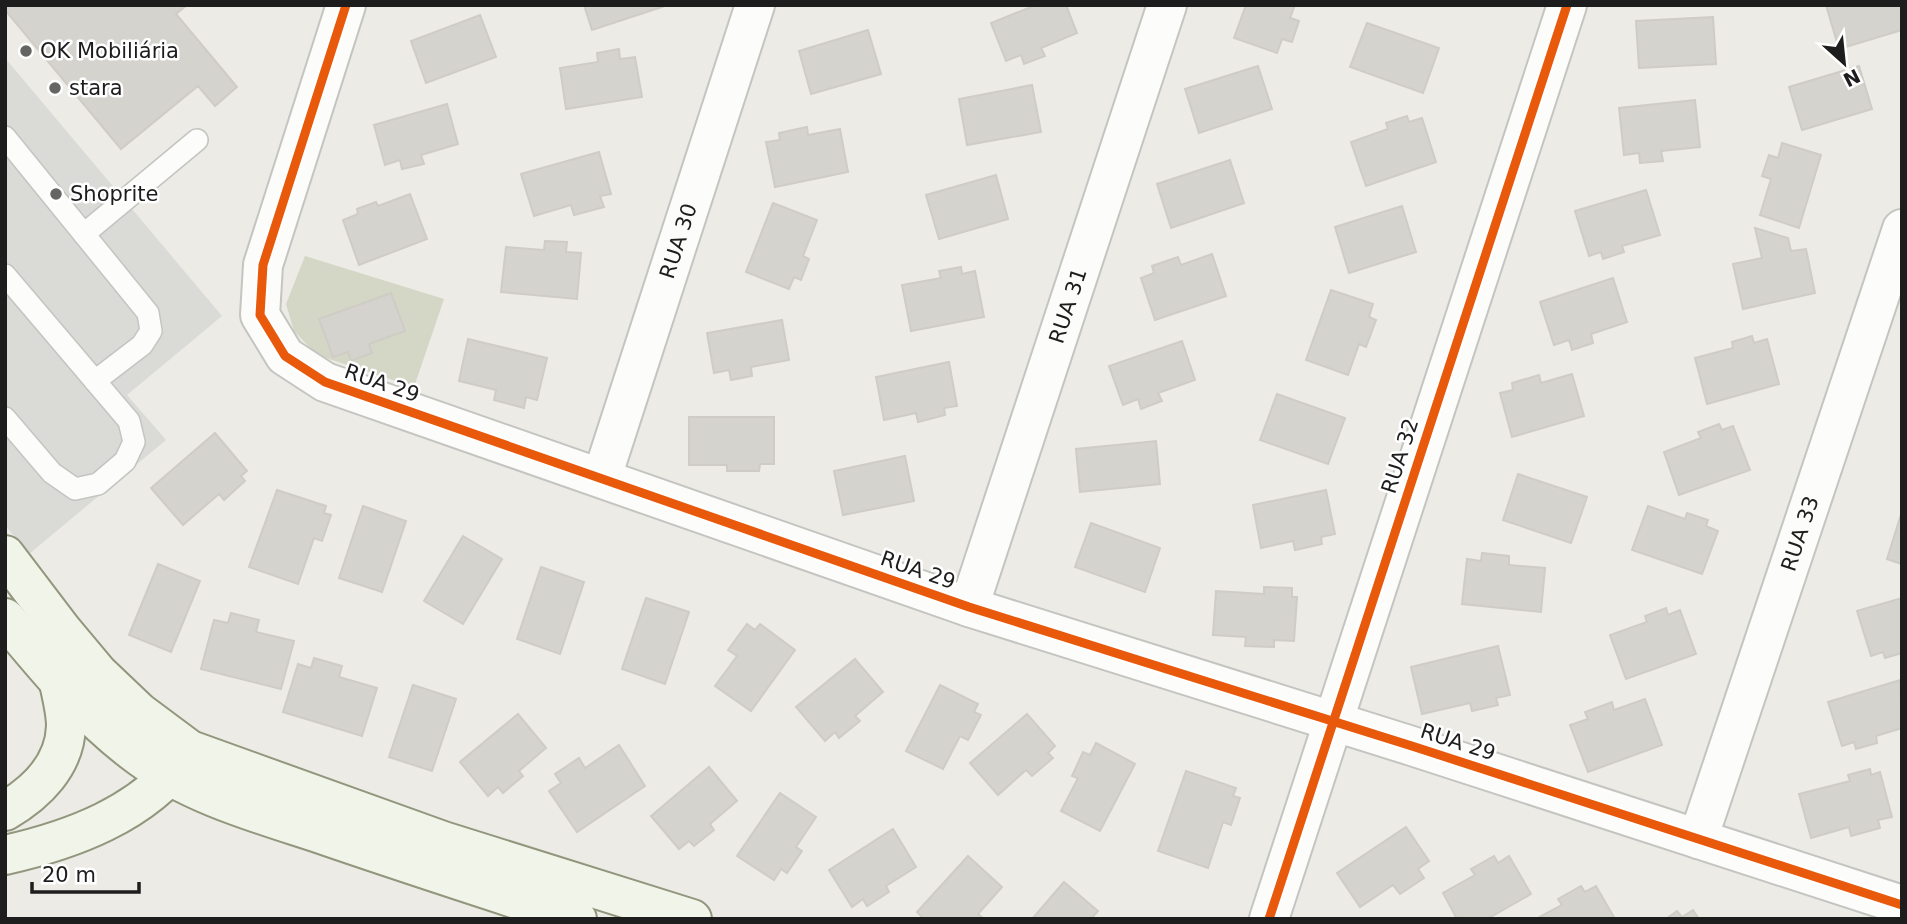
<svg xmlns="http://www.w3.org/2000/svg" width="1907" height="924" font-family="'DejaVu Sans',sans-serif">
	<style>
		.construction { fill: #d4d6c6 }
		.parking { fill: #dadad7 }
		.building { fill: #d5d3ce; stroke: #cfccc6; stroke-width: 2 }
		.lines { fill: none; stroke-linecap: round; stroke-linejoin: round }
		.lane-casing { stroke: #c4c4c1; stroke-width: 24 }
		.street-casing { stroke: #c4c4c1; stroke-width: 42 }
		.secondary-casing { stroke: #91967c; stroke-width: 42 }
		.lane { stroke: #fcfcfb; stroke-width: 21 }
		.street { stroke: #fcfcfb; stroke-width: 38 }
		.secondary { stroke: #f1f4e8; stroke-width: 38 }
		.cycleway-casing { stroke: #fff; stroke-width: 13 }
		.cycleway { stroke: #e8590c; stroke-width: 9 }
		.poi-dot { fill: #656563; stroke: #fff; stroke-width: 2.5 }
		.labels { text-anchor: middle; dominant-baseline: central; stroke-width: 5; stroke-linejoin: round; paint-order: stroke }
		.poi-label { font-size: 21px; fill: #1d1d1d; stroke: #fff; text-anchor: start }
		.street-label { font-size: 21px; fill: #1d1d1d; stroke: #fff }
	</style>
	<rect width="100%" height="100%" fill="#ecebe5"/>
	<polygon class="construction" points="305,256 444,299 414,387 317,355 294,331 286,304"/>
	<polygon class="parking" points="5,58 222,316 127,395 166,440 29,554 5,525"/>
	<g class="building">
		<polygon points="5,5 187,5 176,14 237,87 215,106 198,86 121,149 5,10"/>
		<polygon points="584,5 665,5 665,6 592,30"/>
		<polygon points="1036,5 1066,5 1077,33 1041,48 1045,56 1024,64 1021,55 1006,61 991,23"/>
		<polygon points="1246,5 1295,5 1290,18 1299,21 1292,42 1282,39 1277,53 1234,38"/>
		<polygon points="1826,5 1902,5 1902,30 1839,49"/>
		<polygon points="480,15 496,57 426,83 411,41"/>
		<polygon points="1713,17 1716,64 1639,68 1636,21"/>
		<polygon points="1367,23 1439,48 1423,93 1350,67"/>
		<polygon points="868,30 881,74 811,94 799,51"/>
		<polygon points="619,49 620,59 635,57 642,97 566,109 560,68 598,62 597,53"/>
		<polygon points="1258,66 1272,109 1199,133 1185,89"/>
		<polygon points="1859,66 1872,109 1802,130 1789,87"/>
		<polygon points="1032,85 1041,132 967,145 959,99"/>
		<polygon points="1695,100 1700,147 1661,151 1663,161 1640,163 1639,153 1624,155 1619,108"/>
		<polygon points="447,104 458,144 421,155 424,164 402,169 400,160 385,165 374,125"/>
		<polygon points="1407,116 1409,122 1422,118 1436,162 1366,186 1351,142 1388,129 1386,123"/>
		<polygon points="807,127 808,135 840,129 848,172 775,187 766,142 780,140 779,133"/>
		<polygon points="1782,143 1821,155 1799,228 1760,215 1771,179 1762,176 1769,155 1778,158"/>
		<polygon points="599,152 611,194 600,196 604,207 574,215 571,205 534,216 521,174"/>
		<polygon points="1230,160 1244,203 1171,228 1157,184"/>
		<polygon points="996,175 1008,219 939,239 926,195"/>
		<polygon points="1646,190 1660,235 1622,246 1624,252 1603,259 1601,252 1589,256 1575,211"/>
		<polygon points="410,194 427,239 359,265 343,220 358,214 357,209 376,202 378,206"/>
		<polygon points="773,203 817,220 803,256 809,259 801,280 794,277 789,289 746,272"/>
		<polygon points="1402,206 1416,252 1349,273 1335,227"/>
		<polygon points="1755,228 1788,238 1791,251 1806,249 1815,293 1743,309 1733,264 1762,258"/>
		<polygon points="545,241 567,242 566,252 581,253 577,299 501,292 506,247 544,250"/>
		<polygon points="1212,254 1226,296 1155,320 1141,278 1154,273 1152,266 1178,257 1181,265"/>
		<polygon points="961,267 962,274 975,271 984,317 911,331 902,285 941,278 939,271"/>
		<polygon points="1613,278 1627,322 1591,334 1593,343 1572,350 1569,340 1554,345 1540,302"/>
		<polygon points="1331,290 1373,304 1369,317 1376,320 1366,347 1359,344 1348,375 1306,360"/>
		<polygon points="391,293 405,331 369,344 372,353 351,361 348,352 333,357 319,319"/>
		<polygon points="782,320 789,360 751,367 752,376 731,380 729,370 714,373 707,333"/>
		<polygon points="1752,336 1754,343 1767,339 1779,384 1707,404 1695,358 1733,348 1732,342"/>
		<polygon points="468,339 547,358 537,400 526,397 524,408 494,400 496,390 459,381"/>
		<polygon points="1182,341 1195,380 1158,393 1162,401 1141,409 1138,399 1123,405 1109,366"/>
		<polygon points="949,362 957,406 944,408 945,415 918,422 916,413 884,420 876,377"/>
		<polygon points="1572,374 1584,416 1512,437 1500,393 1513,390 1512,383 1539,375 1541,383"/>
		<polygon points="1277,394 1345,418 1328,464 1260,440"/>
		<polygon points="689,417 774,417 774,464 760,464 759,471 727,471 727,465 689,465"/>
		<polygon points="1719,424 1722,430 1733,426 1750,470 1679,495 1664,452 1701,438 1698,432"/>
		<polygon points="215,433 247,471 241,476 245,481 224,500 219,494 183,525 151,488"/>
		<polygon points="1156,441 1160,484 1080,492 1076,449"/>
		<polygon points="905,456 914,501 843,515 834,471"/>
		<polygon points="1518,474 1587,497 1571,543 1503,520"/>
		<polygon points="277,490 326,506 324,513 331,515 322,541 314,538 298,584 249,567"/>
		<polygon points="1326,490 1335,534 1321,537 1322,544 1295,550 1293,541 1261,548 1253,505"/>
		<polygon points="363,506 406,521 382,592 339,578"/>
		<polygon points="1648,506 1685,519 1687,513 1708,520 1706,526 1718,531 1702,574 1632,550"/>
		<polygon points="1902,511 1902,564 1887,559"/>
		<polygon points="1091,523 1160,548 1145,592 1075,567"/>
		<polygon points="463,536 502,559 463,624 424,601"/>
		<polygon points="1482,553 1509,556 1509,565 1545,568 1541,612 1462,604 1467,559 1481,561"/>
		<polygon points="158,564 200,581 171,652 129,635"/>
		<polygon points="541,567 584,582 560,654 517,639"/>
		<polygon points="1264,587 1292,588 1292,597 1297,597 1294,641 1274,640 1274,647 1245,646 1246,637 1213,635 1216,591 1264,594"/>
		<polygon points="646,598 689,612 665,684 622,669"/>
		<polygon points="1902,598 1902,653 1885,658 1883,652 1871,656 1857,611"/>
		<polygon points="1666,608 1668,615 1680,610 1696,654 1626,679 1610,635 1647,622 1645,616"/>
		<polygon points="231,613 259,620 256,632 294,641 281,689 201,669 214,620 228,623"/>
		<polygon points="747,624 755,630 760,624 795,650 751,711 715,686 737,656 728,650"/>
		<polygon points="1498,646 1510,695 1496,698 1498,705 1472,711 1470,703 1422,714 1411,667"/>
		<polygon points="314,658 342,666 339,677 377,688 362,736 283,712 298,664 311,668"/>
		<polygon points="855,659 883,692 855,716 860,721 839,738 835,732 825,741 796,707"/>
		<polygon points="1900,680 1902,728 1876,736 1877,743 1856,749 1854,742 1842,746 1828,702"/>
		<polygon points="413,685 456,699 432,771 389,757"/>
		<polygon points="940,685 978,704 974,712 981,715 968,740 960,736 943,769 906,751"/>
		<polygon points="1645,699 1662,745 1588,772 1570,725 1588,719 1585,712 1612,702 1614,710"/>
		<polygon points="518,714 546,748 519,771 523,776 503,793 498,787 488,796 460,762"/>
		<polygon points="1027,714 1055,746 1048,753 1053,758 1032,776 1026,770 998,795 970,763"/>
		<polygon points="1096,743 1135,764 1100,831 1061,811 1078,778 1072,776 1083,752 1090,755"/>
		<polygon points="619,745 645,786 577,832 549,791 561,783 555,774 579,758 585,768"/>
		<polygon points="709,767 737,801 710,824 714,830 694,846 689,841 679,849 651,816"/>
		<polygon points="1870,769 1871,775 1880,772 1892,817 1878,820 1880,828 1851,836 1849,827 1811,838 1799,794 1850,781 1848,775"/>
		<polygon points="1186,771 1236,788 1233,796 1240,798 1231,825 1223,822 1208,868 1158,851"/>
		<polygon points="780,793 816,817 796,847 802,851 787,873 781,869 774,880 737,856"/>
		<polygon points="1406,827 1429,861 1418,869 1424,878 1400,894 1393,885 1360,907 1337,873"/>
		<polygon points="893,829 916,867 886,886 889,892 867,906 863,899 852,907 829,870"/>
		<polygon points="968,856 1002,887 978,914 983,918 924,919 917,912"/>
		<polygon points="1494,856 1498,863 1509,856 1531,894 1487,919 1457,919 1443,893 1475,875 1471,869"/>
		<polygon points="1064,882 1098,911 1091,919 1032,919"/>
		<polygon points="1581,886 1585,892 1596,886 1615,919 1536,919 1562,905 1558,899"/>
		<polygon points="1693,910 1699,919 1666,919 1677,911 1682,917"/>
	</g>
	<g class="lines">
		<defs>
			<g id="lane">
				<polyline points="5,137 148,313 151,331 142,345 95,381"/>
				<polyline points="84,234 197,140"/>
				<polyline points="5,275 129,421 134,442 125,461 98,484 75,489 52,473 5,418"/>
			</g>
			<g id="street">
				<polyline points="346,5 263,265 260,315 285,356 325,382 969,607 1415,747 1902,905"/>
				<path id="s1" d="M602 477 755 5"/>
				<path id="s2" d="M969 607 1167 5"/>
				<path id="s3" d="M1698 839 1902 229"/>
				<polyline points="1269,919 1567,5"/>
			</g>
			<g id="secondary">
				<polyline points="5,555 62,630 98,673 139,712 190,750 443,841 692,919"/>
				<path d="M5 618C45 666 88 719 139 756 193 796 261 814 324 835 408 864 493 891 577 919"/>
				<path d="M5 811C36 793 65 765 66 726 66 711 61 693 58 678"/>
				<path d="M5 855C72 840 143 814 185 757"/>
			</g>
		</defs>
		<use href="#lane" class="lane-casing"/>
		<use href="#street" class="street-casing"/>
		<use href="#secondary" class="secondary-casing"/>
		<use href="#lane" class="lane"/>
		<use href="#street" class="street"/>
		<use href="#secondary" class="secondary"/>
		<defs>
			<g id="cycleway">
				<polyline points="346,5 263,265 260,315 285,356 325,382 969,607 1415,747 1902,905"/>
				<polyline points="1269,919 1567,5"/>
			</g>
		</defs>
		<use href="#cycleway" class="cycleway-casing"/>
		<use href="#cycleway" class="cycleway"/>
	</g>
	<g class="poi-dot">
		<circle cx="26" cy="51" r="7"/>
		<circle cx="55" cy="88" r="7"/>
		<circle cx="56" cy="194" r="7"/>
	</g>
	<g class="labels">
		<g class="poi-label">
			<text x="40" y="51">OK Mobiliária</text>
			<text x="69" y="88">stara</text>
			<text x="70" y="194">Shoprite</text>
		</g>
		<g class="street-label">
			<text stroke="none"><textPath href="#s1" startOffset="248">RUA 30</textPath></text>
			<text stroke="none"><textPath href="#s2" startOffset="317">RUA 31</textPath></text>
			<text transform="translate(382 383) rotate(19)">RUA 29</text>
			<text transform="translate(1400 456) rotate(-72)">RUA 32</text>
			<text stroke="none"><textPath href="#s3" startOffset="322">RUA 33</textPath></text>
			<text transform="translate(918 570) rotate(19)">RUA 29</text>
			<text transform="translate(1458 742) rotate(18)">RUA 29</text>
		</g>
	</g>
	<rect width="1907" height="924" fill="none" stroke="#1d1d1d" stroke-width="14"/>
	<g transform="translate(1844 63) rotate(153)" stroke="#ffffff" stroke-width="5" paint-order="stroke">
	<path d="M0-5L12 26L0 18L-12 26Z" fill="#1d1d1d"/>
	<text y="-10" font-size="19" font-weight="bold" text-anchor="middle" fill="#1d1d1d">N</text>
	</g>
	<path d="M32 882v10h107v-10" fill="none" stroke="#1d1d1d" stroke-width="3.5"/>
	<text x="42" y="882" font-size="21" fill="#1d1d1d" stroke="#ffffff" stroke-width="5" paint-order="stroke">20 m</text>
</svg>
